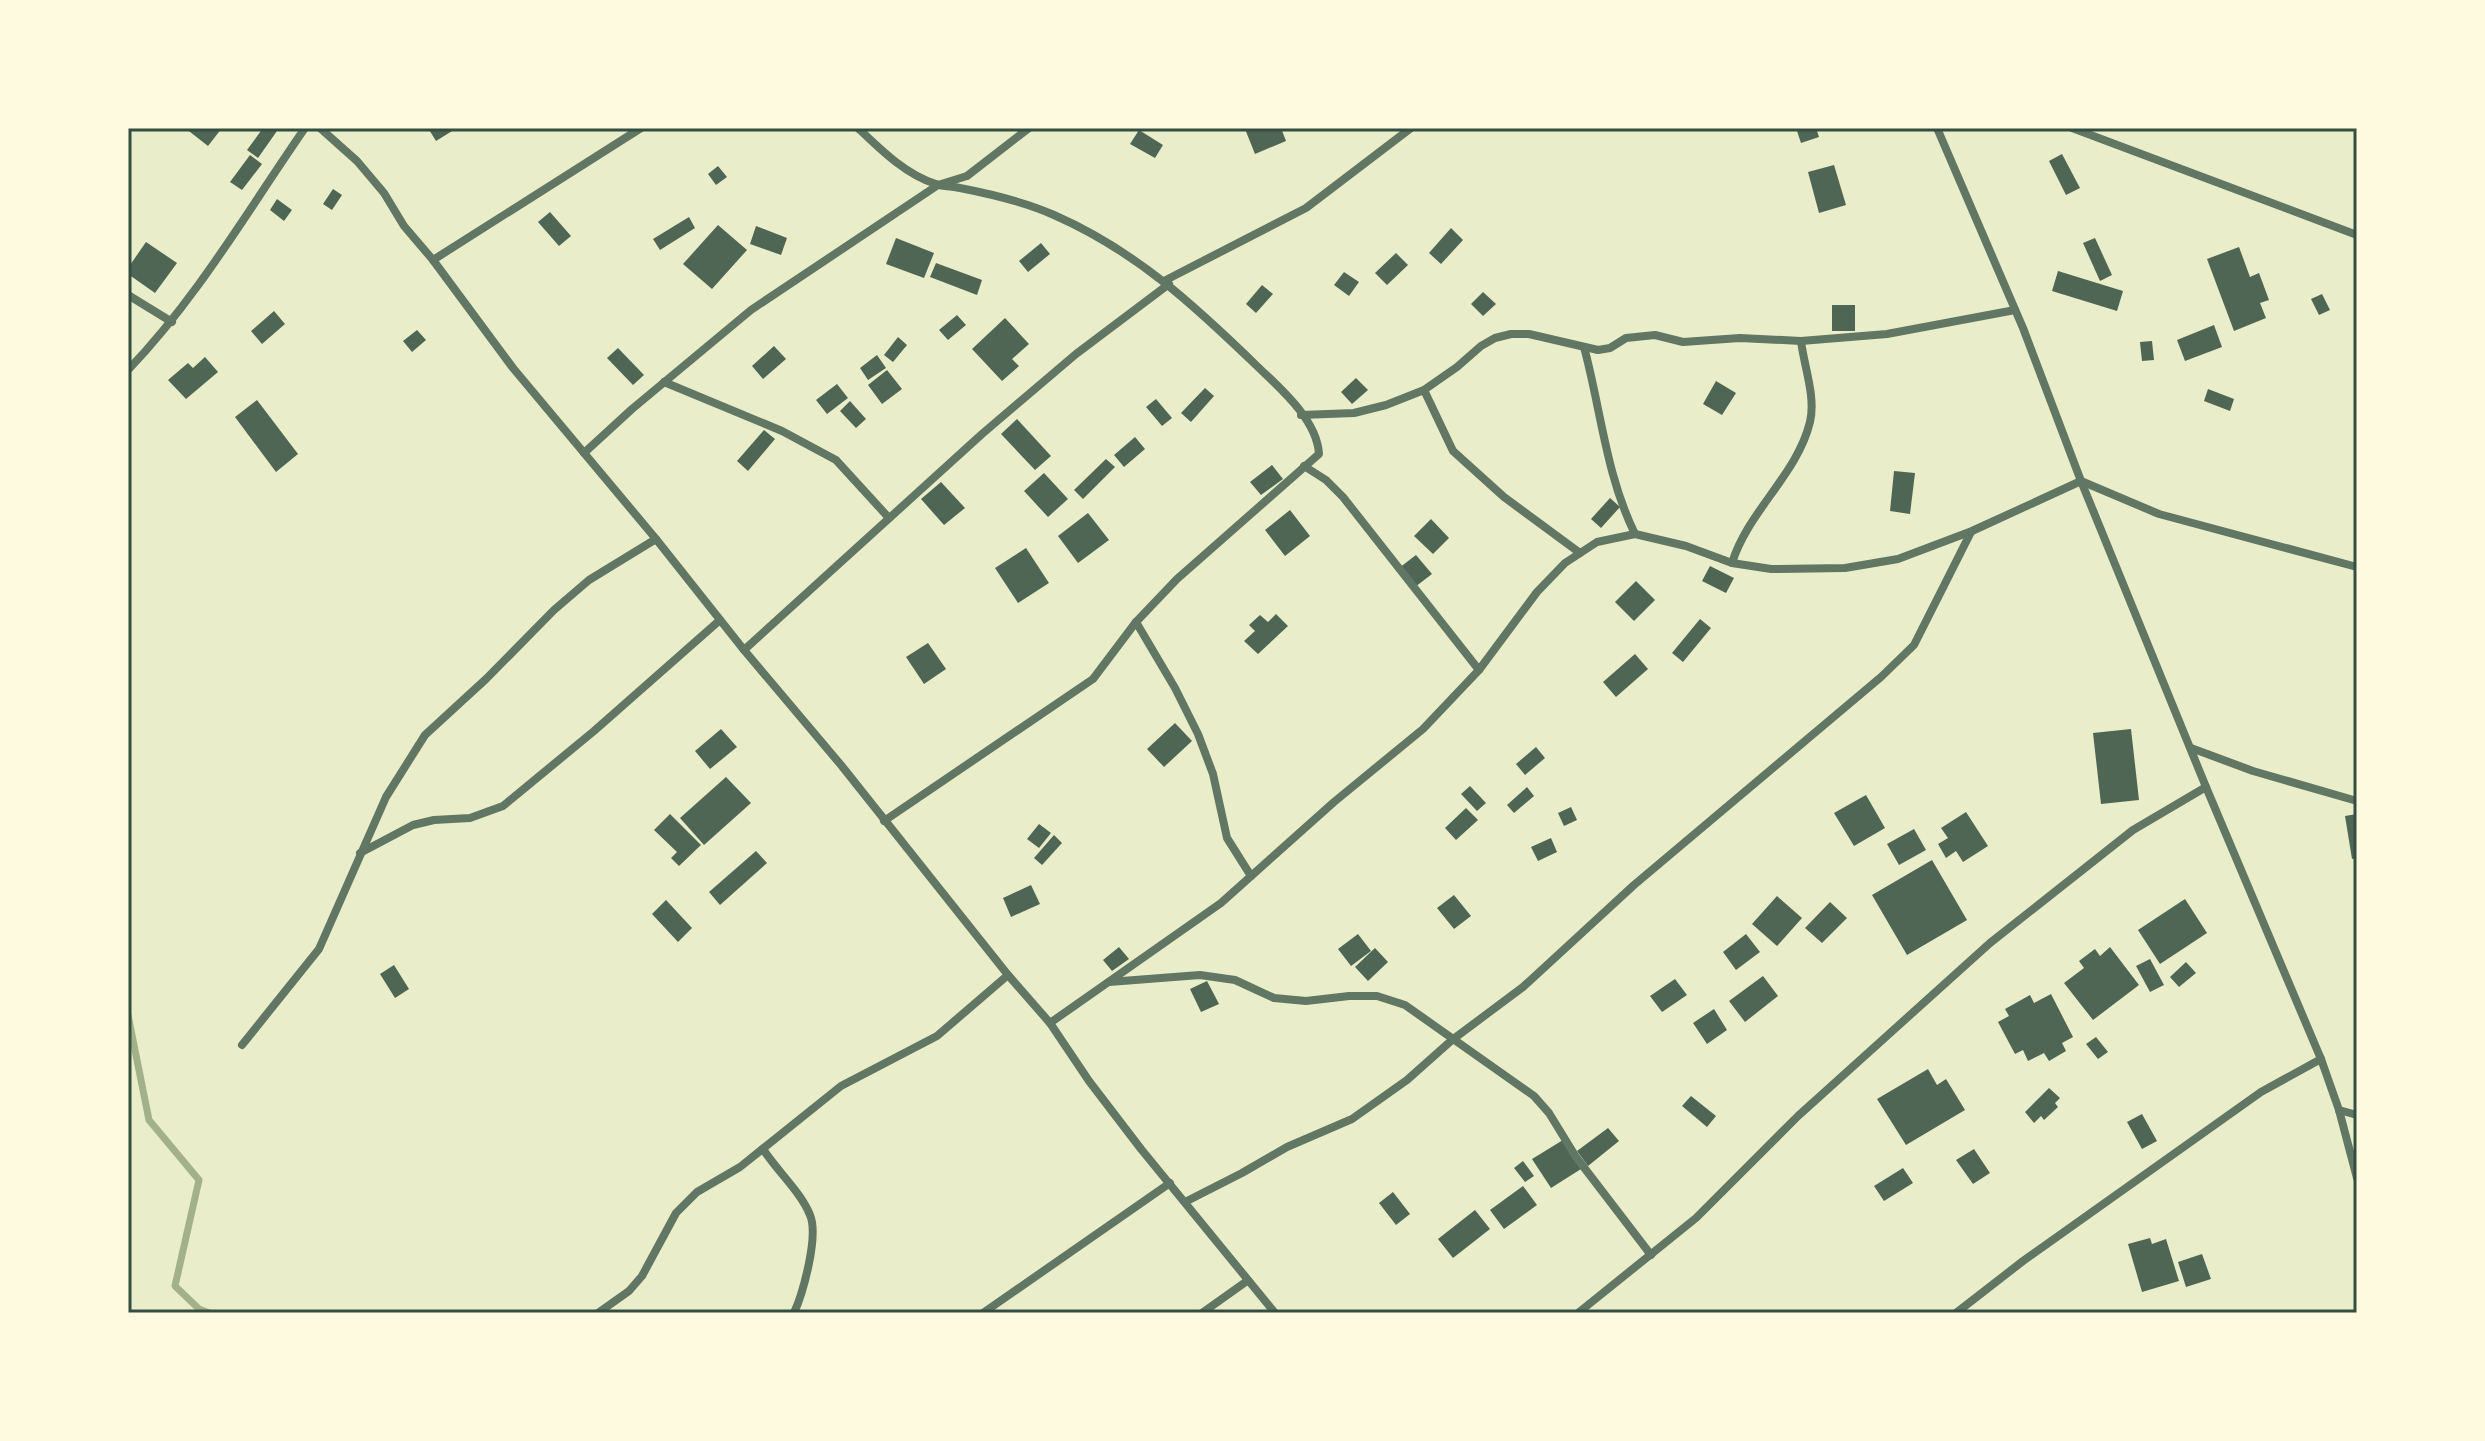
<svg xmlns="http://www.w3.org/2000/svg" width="2485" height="1441" font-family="Inter,sans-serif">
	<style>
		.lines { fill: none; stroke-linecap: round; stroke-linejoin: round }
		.stream { stroke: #a3b18a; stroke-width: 7 }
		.building { fill: #4f6655 }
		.minor { stroke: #617663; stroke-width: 8 }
		.neatline { fill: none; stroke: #344e41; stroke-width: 3 }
	</style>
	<rect width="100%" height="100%" fill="#e9edc9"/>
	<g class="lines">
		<polyline class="stream" points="128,1015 149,1120 199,1180 175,1286 199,1309 209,1313"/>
	</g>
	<g class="building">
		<polygon points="185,128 222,128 208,146"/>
		<polygon points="263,128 273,128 277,131 258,158 247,150"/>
		<polygon points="428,128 457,128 436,141"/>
		<polygon points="1281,128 1286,141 1255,154 1245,129"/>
		<polygon points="1796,128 1816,128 1819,137 1801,143"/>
		<polygon points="1139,130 1163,145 1155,158 1130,144"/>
		<polygon points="2062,154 2080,188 2066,195 2049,161"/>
		<polygon points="250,155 262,164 242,190 230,182"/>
		<polygon points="1834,165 1846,205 1819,213 1808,172"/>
		<polygon points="718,166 727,177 716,185 708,174"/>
		<polygon points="333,189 342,195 332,210 323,204"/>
		<polygon points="277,199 292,210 284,221 270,210"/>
		<polygon points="550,212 571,236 559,246 538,222"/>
		<polygon points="689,217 695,228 660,250 653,239"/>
		<polygon points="718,225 747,250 712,289 683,264"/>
		<polygon points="756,226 787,238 781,255 750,244"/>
		<polygon points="1451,228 1463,240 1441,264 1429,253"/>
		<polygon points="896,238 934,253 924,278 886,264"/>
		<polygon points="2095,238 2112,275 2100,281 2083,243"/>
		<polygon points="146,242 177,263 155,293 128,274 128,268"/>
		<polygon points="1041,243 1050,254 1028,272 1019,261"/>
		<polygon points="2239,247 2250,277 2259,273 2269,300 2260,303 2266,318 2234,331 2207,259"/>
		<polygon points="1396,253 1408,265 1387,285 1375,273"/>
		<polygon points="936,263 982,280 977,295 930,277"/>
		<polygon points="2058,271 2123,291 2117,311 2052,291"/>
		<polygon points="1344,272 1359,282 1349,296 1334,285"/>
		<polygon points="1262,285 1273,294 1256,313 1246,304"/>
		<polygon points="1483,292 1496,304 1483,316 1471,304"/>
		<polygon points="2322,294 2330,310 2319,315 2311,299"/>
		<rect x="1832" y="305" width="23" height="26"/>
		<polygon points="274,311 285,324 262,344 251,331"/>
		<polygon points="957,315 966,325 948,340 939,330"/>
		<polygon points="1005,318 1029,344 1012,359 1019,366 1002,381 972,349"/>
		<polygon points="2214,325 2222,347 2185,361 2177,340"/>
		<polygon points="417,330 426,340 412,352 403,341"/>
		<polygon points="898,337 907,345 893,362 884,355"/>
		<polygon points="2152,341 2154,360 2142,361 2140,342"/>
		<polygon points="774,346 786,359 763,379 752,366"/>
		<polygon points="618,348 644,375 633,385 607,358"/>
		<polygon points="877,355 886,368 868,380 860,368"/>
		<polygon points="205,357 218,372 186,399 168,380 188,363 193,368"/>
		<polygon points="887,370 902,389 882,404 868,385"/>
		<polygon points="1356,378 1368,390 1352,404 1341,392"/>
		<polygon points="1716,381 1736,393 1722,415 1703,404"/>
		<polygon points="837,384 848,398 827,414 816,400"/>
		<polygon points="1205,388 1214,396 1191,422 1181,413"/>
		<polygon points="2208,389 2234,399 2230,411 2204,401"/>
		<polygon points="1156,399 1172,418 1162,426 1146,407"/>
		<polygon points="257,400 298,454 276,472 235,417"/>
		<polygon points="850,401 866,419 856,428 840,411"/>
		<polygon points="1017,419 1051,456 1035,470 1001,434"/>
		<polygon points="764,430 775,439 748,471 737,461"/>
		<polygon points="1135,437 1145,449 1124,467 1114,455"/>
		<polygon points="1106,459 1115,467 1083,499 1074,490"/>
		<polygon points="1272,465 1283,479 1261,495 1250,482"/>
		<polygon points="1894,471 1915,473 1910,514 1890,511"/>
		<polygon points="1044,473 1068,499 1048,517 1024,491"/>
		<polygon points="941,482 965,508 944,525 921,499"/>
		<polygon points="1610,498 1620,507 1601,528 1591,519"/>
		<polygon points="1290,510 1310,536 1285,556 1265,530"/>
		<polygon points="1088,513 1109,540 1078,563 1058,536"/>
		<polygon points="1431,519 1449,538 1433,554 1414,536"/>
		<polygon points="1026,548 1049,583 1018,603 995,568"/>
		<polygon points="1416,555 1432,574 1415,587 1399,568"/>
		<polygon points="1710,566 1734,578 1726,593 1702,581"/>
		<polygon points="1636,581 1655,600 1634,621 1615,602"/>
		<polygon points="1276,614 1288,626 1258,654 1244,641 1255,631 1249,625 1260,615 1268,622"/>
		<polygon points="1700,619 1711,628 1683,662 1672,653"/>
		<polygon points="928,643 946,669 924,684 906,657"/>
		<polygon points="1635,654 1648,669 1616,697 1603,682"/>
		<polygon points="1175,723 1192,741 1164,767 1147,749"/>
		<polygon points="721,729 737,747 710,769 695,751"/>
		<polygon points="2131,729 2139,800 2101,804 2093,733"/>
		<polygon points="1536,747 1545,758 1525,775 1516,764"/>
		<polygon points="726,777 751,803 704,845 680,818"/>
		<polygon points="1470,786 1486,803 1477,811 1461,794"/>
		<polygon points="1527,787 1534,796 1514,813 1507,805"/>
		<polygon points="1866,795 1885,828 1854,846 1834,813"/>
		<polygon points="1571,807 1577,820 1564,826 1558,813"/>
		<polygon points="1466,808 1478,820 1456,840 1445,828"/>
		<polygon points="1966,812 1988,846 1963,862 1956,851 1946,858 1938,844 1948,838 1941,828"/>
		<polygon points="670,814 701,845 679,866 671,858 677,852 654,830"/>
		<polygon points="2357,814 2357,858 2352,859 2345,816"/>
		<polygon points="1039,824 1051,833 1039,848 1027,839"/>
		<polygon points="1914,829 1926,850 1899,865 1887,844"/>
		<polygon points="1054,835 1062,843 1042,865 1034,858"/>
		<polygon points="1551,838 1557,852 1538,861 1531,847"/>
		<polygon points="756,851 767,863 720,905 709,892"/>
		<polygon points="1932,860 1967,920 1907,955 1872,895"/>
		<polygon points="1031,885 1040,904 1011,917 1003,898"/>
		<polygon points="1454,895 1471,916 1454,929 1437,908"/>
		<polygon points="1777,896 1802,918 1777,946 1752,924"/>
		<polygon points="2185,899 2207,933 2160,964 2138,930"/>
		<polygon points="666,900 692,928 678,942 652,914"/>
		<polygon points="1830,902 1847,918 1822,943 1805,928"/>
		<polygon points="1358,934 1371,951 1351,966 1338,949"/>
		<polygon points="1746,934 1760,952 1736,970 1723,952"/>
		<polygon points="1119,947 1129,959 1112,971 1103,960"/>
		<polygon points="2110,947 2139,985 2093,1020 2064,983 2084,968 2079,961 2095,949 2100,956"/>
		<polygon points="1375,948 1388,962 1368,981 1355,967"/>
		<polygon points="2150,959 2164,985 2150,992 2136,966"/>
		<polygon points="2186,962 2196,973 2179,987 2170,977"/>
		<polygon points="394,965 409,989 395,998 380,974"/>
		<polygon points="1763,976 1778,996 1745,1022 1729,1001"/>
		<polygon points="1675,979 1687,995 1662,1012 1650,996"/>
		<polygon points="1207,981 1219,1004 1201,1012 1190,989"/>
		<polygon points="2051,994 2073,1037 2062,1043 2066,1051 2049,1061 2044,1053 2028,1061 2023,1050 2015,1054 1998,1022 2009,1016 2005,1009 2030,995 2034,1003"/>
		<polygon points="1714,1009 1727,1030 1707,1044 1693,1023"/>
		<polygon points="2096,1037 2108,1052 2098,1059 2086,1044"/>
		<polygon points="1928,1069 1937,1085 1946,1079 1965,1110 1906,1145 1877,1099"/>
		<polygon points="2049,1088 2060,1098 2055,1103 2058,1107 2044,1120 2041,1116 2034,1123 2025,1112"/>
		<polygon points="1691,1096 1716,1116 1707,1127 1682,1106"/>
		<polygon points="2142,1114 2157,1141 2142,1149 2127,1122"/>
		<polygon points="1608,1128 1619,1141 1588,1166 1577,1151"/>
		<polygon points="1563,1140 1581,1169 1551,1188 1532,1159"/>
		<polygon points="1974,1149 1990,1173 1973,1184 1956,1160"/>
		<polygon points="1523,1161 1534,1176 1525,1182 1514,1168"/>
		<polygon points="1903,1168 1913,1183 1884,1201 1874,1186"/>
		<polygon points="1523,1186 1537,1205 1504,1229 1490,1210"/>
		<polygon points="1393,1192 1410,1214 1396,1225 1379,1203"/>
		<polygon points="1475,1210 1490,1229 1453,1258 1438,1239"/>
		<polygon points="2150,1238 2152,1244 2166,1239 2179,1281 2142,1292 2128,1244"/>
		<polygon points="2202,1254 2211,1279 2186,1287 2178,1262"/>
	</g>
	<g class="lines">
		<g class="minor">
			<polyline points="320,128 357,161 384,193 404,226 433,260 513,368 656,539 744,650 841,765 1008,975 1050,1023 1089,1081 1141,1149 1275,1313"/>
			<path d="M858 128C880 149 906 175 936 184 944 187 952 186 960 188 991 194 1025 202 1054 215 1136 251 1194 305 1258 367 1281 389 1317 420 1319 454L1177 579 1136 622 1093 679 884 821"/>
			<polyline points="1937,128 2023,328 2081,481 2206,787 2321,1059 2339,1110 2357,1178"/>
			<polyline points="2072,128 2357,235"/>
			<polyline points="433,260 641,128"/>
			<polyline points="1164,281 1306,208 1411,128"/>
			<polyline points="128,295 172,322"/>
			<path d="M1584 347C1601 410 1606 475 1635 534"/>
			<path d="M128 370C198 297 248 210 305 128"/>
			<polyline points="664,382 782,431 836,460 889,518"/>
			<polyline points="1424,390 1453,451 1504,497 1580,553"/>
			<polyline points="1301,415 1354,413 1386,405 1424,390 1457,367 1481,346 1495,338 1511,334 1529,334 1598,350 1610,348 1626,338 1655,335 1683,342 1740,338 1801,341 1887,334 2015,310"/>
			<polyline points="584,453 632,409 751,310 938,185 967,176 1029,128"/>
			<polyline points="1304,466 1326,480 1343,497 1479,670"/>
			<path d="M1732 563C1748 511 1797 475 1810 422 1816 397 1804 366 1801 341"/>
			<polyline points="1136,622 1175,688 1198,734 1213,774 1227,838 1251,876"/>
			<polyline points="744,650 982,434 1076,354 1169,284"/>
			<polyline points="2191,748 2253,771 2357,801"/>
			<polyline points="360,853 413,825 434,820 470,818 503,806 594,731 720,620"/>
			<polyline points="1109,982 1200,975 1235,980 1274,998 1306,1001 1349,996 1377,996 1405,1005 1534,1096 1549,1113 1576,1157 1651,1255"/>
			<polyline points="1050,1023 1221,903 1334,802 1423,729 1479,670 1537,592 1565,563 1597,542 1635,534 1686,546 1732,563 1771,569 1845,568 1898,559 1972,531 2081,481 2159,514 2357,567"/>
			<polyline points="242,1045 319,949 386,797 425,735 486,679 554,610 589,580 656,539"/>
			<polyline points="2339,1110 2357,1115"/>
			<path d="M763 1149C777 1171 801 1192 810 1215 819 1236 803 1293 794 1313"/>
			<polyline points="1185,1202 1242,1173 1287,1147 1352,1119 1407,1080 1452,1040 1523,987 1634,885 1881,677 1914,645 1971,532"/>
			<polyline points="598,1313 629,1291 642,1276 676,1213 697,1192 740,1167 841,1086 937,1036 1008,975"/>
			<polyline points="983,1313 1170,1183"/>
			<polyline points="1202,1313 1247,1281"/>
			<polyline points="1578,1313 1696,1218 1798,1116 1990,943 2133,830 2206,787"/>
			<polyline points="1956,1313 2023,1261 2261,1092 2321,1059"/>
		</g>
	</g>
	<rect width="2485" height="1441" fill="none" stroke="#fefae0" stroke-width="260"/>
	<rect x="130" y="130" width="2225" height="1181" class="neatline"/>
</svg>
